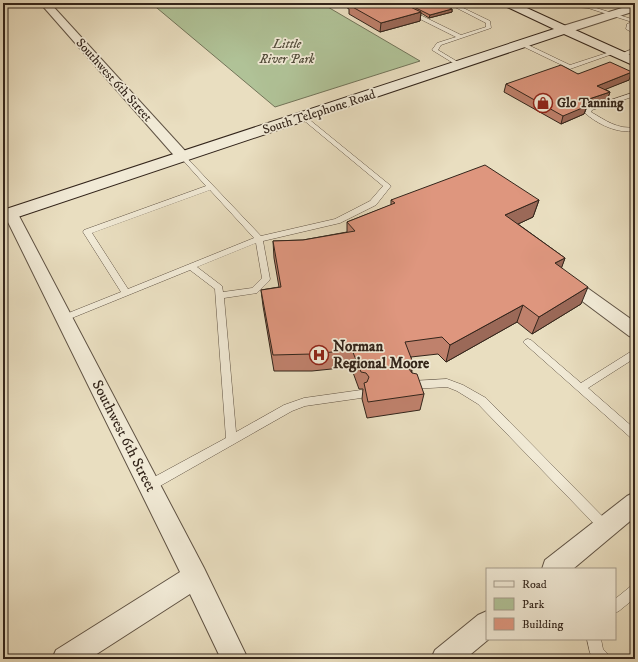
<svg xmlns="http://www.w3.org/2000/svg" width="638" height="662" font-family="'IM FELL DW Pica',serif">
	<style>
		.green { fill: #b0c297; stroke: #727459 }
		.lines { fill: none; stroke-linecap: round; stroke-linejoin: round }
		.service-casing { stroke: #605344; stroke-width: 1 }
		.minor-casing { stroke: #605344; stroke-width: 2 }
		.tertiary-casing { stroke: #605344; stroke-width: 2 }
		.secondary-casing { stroke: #33251b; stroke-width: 2 }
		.service { fill: #f1ead6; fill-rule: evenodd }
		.minor { fill: #f1ead6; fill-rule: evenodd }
		.tertiary { fill: #f1ead6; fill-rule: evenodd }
		.secondary { fill: #f1ead6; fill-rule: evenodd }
		.wall { fill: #bf816c; stroke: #33251b }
		.shaded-wall { fill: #9b6958; stroke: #33251b }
		.building { fill: #de967e; stroke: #33251b }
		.labels { text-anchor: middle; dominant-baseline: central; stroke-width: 3.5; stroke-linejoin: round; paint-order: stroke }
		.far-park-label { font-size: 13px; font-style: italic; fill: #524c3a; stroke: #f1ead6 }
		.far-street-label { font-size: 13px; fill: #33251b; stroke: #f1ead6 }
		.far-poi-label { font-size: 13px; font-weight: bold; fill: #33251b; stroke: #f1ead6; text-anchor: start }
		.poi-label { font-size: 15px; font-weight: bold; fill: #33251b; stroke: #f1ead6; text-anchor: start }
		.street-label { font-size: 15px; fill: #33251b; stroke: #f1ead6 }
	</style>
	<rect width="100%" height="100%" fill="#e9dec0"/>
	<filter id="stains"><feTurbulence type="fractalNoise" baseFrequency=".005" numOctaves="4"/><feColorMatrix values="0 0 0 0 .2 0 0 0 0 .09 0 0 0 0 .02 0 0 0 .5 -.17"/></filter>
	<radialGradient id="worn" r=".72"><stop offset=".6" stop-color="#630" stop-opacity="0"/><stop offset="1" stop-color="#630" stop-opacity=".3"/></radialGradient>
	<polygon class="green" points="151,3 321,3 420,61 275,107"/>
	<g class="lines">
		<defs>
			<g id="service">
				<polygon points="399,3 403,3 402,6 461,35 486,27 486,23 447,3 453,3 490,21 491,28 441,45 438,50 463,65 458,66 432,50 437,43 456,37 398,8"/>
				<polygon points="533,3 589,6 596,3 602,3 593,7 635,20 635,25 631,26 631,28 635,31 635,34 626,29 627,24 632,22 588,8 535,4"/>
				<polygon points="522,42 570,65 613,51 618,52 570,69 520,45 519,44"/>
				<polygon points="635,48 635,52 621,57 618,55"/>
				<path d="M635 92V96L592 110 591 112C605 120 618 130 635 127V131C618 134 597 124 585 113L587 108Z"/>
				<path d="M301 116H305L391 186 376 205 340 223 263 241 270 279 269 281 257 293 224 298 236 432 284 405 304 398 361 390 364 391 366 394 364 397 361 398 305 406 292 411 153 490 149 491 145 490 143 486 145 482 226 438 215 289 190 270 67 320H61L60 318 61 316 121 292 83 232 84 230 206 186 181 158V156H185L261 236 335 219 370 201 383 186 301 118ZM210 190 254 238 128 289 92 233ZM256 243 262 278 252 288 223 292 222 286 197 267Z"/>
				<polygon points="528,339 531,340 581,383 635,349 635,358 588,388 635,429 635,439 631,438 525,344 523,342 525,340"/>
				<polygon points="447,379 463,385 486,398 609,523 611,527 609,531 605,533 601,531 478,404 457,391 447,387 412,389 409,388 407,385 409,382 412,381"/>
				<polygon points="635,584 635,598 619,611 615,613 615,599 631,586"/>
				<polygon points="587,639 601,639 603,649 608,654 610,659 594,659 590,653"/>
			</g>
			<g id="minor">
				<polygon points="40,3 50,3 188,154 190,157 188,160 178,160"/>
				<polygon points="11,209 16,211 18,214 204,568 248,659 221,659 190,594 89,659 52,659 56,650 180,572 4,214 6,211"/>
				<polygon points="580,285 586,287 635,322 635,338 629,336 574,295 572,291 574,287"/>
				<polygon points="635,492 635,517 573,569 542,569 545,560 627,496"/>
				<polygon points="487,611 487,639 489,639 465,659 431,659 435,650 478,615"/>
			</g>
			<polygon id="tertiary" points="635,4 635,11 567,33 563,32 561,29 563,26"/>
			<polygon id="secondary" points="501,3 516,3 566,26 571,26 573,29 635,57 635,66 564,34 3,222 3,210 554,29 503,5"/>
		</defs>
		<use href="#service" class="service-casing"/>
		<use href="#minor" class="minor-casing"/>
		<use href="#tertiary" class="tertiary-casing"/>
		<use href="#secondary" class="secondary-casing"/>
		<use href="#service" class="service"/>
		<use href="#minor" class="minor"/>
		<use href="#tertiary" class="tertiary"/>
		<use href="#secondary" class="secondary"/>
	</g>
	<g class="wall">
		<polygon points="339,3 402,3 404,4 404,3 440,3 452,9 452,12 429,18 421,13 420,21 380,32 349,14 349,9"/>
		<polygon points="578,74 629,80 605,89 610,92 607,100 587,106 584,114 561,124 504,92 506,84"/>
		<polygon points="391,200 539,200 533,217 518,224 565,258 561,268 581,304 532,334 517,322 446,362 438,354 411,357 412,373 424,394 420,410 367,418 362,399 363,389 359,389 351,367 312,371 274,371 263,306 261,290 279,287 274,258 273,241 303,240 347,232 347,222 391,205"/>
	</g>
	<g class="shaded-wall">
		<polygon points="452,9 452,12 429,18 430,15"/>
		<polygon points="421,12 420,21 380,32 381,23"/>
		<polygon points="632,72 629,80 594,94 597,86"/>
		<polygon points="610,92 607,100 587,107 587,106 584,114 561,124 563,116 589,99"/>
		<polygon points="539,200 533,217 501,232 505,215"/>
		<polygon points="565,258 559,275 555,263"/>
		<polygon points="588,287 581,304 532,334 539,317"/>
		<polygon points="523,305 517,322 446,362 450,345"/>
		<polygon points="413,363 410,380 409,369 411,365"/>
	</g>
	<g class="building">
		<polygon points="354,3 402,3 421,12 381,23 349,5 355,4"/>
		<polygon points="406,3 440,3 452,9 430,15"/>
		<polygon points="610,62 632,72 597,86 610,92 589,99 586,104 587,106 563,116 506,84 561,65 578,74"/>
		<polygon points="485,165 539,200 505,215 565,258 555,263 588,287 539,317 523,305 450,345 442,337 405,342 413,363 411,365 409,369 412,373 417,374 424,394 368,402 364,383 367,382 369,377 366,373 361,372 352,350 312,354 273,355 261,290 281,287 273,241 303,240 355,231 347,222 395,203 391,200"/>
	</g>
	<defs>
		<symbol id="shop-ring" viewBox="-11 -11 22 22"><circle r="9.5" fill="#f1ead6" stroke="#8f2418" stroke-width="1.5"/><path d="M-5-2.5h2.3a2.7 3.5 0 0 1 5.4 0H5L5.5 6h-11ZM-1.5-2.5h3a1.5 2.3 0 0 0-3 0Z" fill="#8f2418"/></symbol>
		<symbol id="hospital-ring" viewBox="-11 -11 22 22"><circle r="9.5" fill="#f1ead6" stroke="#8f2418" stroke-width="1.5"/><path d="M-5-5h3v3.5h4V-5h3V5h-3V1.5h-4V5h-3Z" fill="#8f2418"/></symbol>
	</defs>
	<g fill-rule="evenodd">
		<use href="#shop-ring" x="532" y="92" width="22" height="22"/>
		<use href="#hospital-ring" x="308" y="344" width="22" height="22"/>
	</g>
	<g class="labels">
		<g class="far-park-label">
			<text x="287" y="44">Little<tspan x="287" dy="15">River Park</tspan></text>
		</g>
		<g class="far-street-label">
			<text transform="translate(114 80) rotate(48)">Southwest 6th Street</text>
			<text transform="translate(319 112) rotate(-18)">South Telephone Road</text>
		</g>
		<g class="far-poi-label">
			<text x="557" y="103">Glo Tanning</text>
		</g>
		<g class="poi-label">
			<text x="333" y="346">Norman<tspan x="333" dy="17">Regional Moore</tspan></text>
		</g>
		<g class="street-label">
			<text transform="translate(124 436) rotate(63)">Southwest 6th Street</text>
		</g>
	</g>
	<rect width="638" height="662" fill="none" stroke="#e9dec0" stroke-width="16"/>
	<rect x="4" y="4" width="630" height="654" fill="none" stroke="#33251b" stroke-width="2"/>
	<rect x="8" y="8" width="622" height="646" fill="none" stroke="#33251b"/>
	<rect x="486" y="568" width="130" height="72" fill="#f1ead6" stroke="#a59b8b"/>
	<rect x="494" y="581" width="20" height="6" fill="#f1ead6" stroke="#a59b8b"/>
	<text x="522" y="588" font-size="12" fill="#33251b">Road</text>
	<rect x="494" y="598" width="20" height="12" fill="#b0c297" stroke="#a59b8b"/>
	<text x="522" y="608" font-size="12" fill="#33251b">Park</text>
	<rect x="494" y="618" width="20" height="12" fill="#de967e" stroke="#a59b8b"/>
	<text x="522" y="628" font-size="12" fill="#33251b">Building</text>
	<rect width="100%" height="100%" filter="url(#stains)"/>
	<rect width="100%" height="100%" fill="url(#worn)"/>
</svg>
